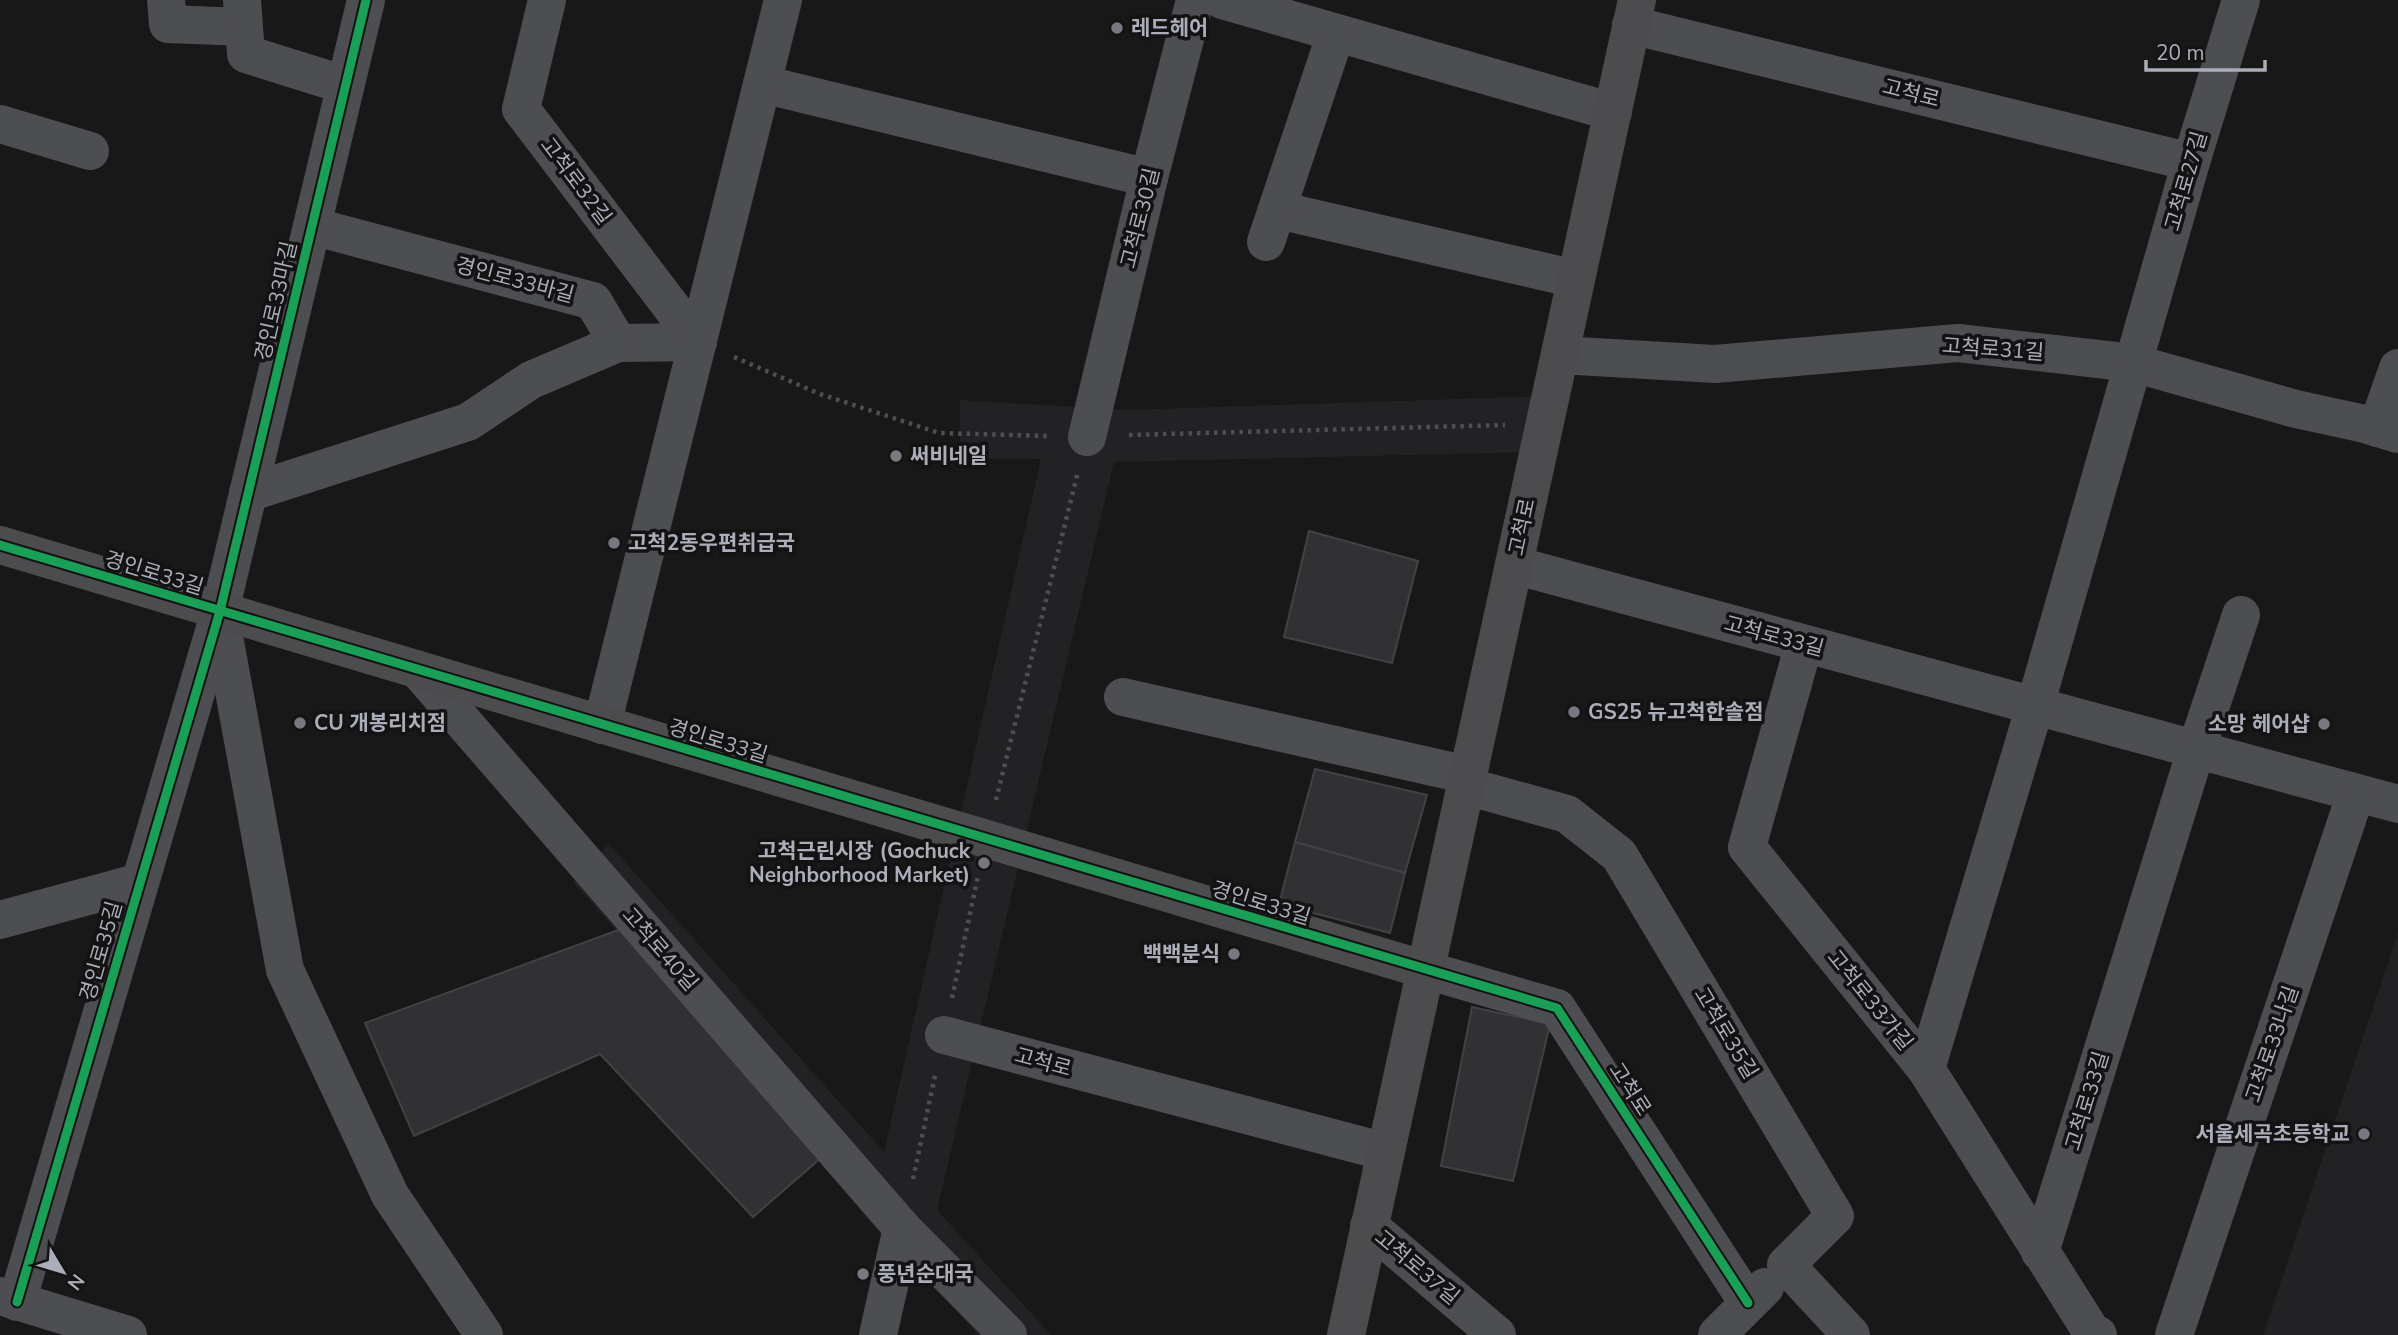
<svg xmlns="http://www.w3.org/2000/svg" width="2398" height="1335" font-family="'Nunito Sans','Noto Sans KR',sans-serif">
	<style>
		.built { fill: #222224 }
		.building { fill: #313133; stroke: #414245; stroke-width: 2 }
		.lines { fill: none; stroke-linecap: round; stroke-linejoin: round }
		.path { stroke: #4e4f52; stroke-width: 4.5; stroke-dasharray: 3.5 5; stroke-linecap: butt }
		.street { stroke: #4d4e51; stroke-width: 38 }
		.secondary { stroke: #4c4c4f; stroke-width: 38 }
		.cycleway-casing { stroke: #131314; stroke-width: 13 }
		.cycleway { stroke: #1a9f57; stroke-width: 9 }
		.poi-dot { fill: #787980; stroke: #131314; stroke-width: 2.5 }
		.labels { text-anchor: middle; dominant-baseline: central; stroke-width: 7; stroke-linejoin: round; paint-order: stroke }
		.poi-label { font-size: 21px; font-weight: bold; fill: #abadb8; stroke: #131314; text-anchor: start }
		.street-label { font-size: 21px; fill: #abadb8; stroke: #131314 }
	</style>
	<rect width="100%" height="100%" fill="#181819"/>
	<g class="built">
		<polygon points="1551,396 1539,452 1114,462 937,1210 1051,1335 978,1335 573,882 609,844 884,1152 1041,459 960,458 960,400 1124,410"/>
		<polygon points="2398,933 2398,1335 2263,1335"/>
	</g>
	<g class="building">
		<polygon points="1309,531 1418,561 1392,663 1284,637"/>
		<polygon points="1315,769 1427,795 1405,873 1295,842"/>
		<polygon points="1295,842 1405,873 1390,933 1279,904"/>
		<polygon points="621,929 821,1158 753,1217 600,1054 414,1136 365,1023"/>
		<polygon points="1472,1007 1550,1024 1513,1181 1441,1166"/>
	</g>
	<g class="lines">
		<g class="path">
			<polyline points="734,357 820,394 939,433 1047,436"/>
			<polyline points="1129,435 1505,425"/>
			<polyline points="996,800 1078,472"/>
			<polyline points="952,998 978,876"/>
			<polyline points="913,1179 936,1071"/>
		</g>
		<g class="street">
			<polyline points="166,0 168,24 244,27"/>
			<polyline points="242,0 246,54 345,85"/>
			<polyline points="547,0 521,109 698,342"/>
			<polyline points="1222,0 1613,112"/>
			<polyline points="1631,25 2191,162"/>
			<polyline points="762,84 1149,178"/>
			<polyline points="0,124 90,151"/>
			<polyline points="1278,210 1576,279"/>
			<polyline points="312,226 593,301 618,343 698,342"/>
			<polyline points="1266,242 1336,33"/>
			<polyline points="1560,355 1715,364 1958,343 2133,363 2296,409 2365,424 2398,434"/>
			<polyline points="2377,428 2398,368"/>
			<polyline points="1087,437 1149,178 1195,0"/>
			<polyline points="248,493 468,422 531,380 618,343"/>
			<polyline points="1514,565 2398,804"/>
			<polyline points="221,620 285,970 390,1195 484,1335"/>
			<polyline points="1804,644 1747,847 1926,1069 2091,1331 2098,1335"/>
			<polyline points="418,670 902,1228 1008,1335"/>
			<polyline points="1123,697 1468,775"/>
			<polyline points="602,725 783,0"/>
			<polyline points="1466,786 1567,814 1619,855 1835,1216 1786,1265 1851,1335"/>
			<polyline points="0,920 140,882"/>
			<polyline points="1426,970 1557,1008 1748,1303"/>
			<polyline points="944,1035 1386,1152"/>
			<polyline points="1926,1069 2035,706 2191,162 2241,0"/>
			<polyline points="1369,1226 1497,1335"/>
			<polyline points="2040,1252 2196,750 2241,615"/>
			<polyline points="0,1296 128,1335"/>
			<polyline points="17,1302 220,611 366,0"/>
			<polyline points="878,1335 902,1228"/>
			<polyline points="1717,1335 1765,1287"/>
			<polyline points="2174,1335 2356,793"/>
		</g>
		<g class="secondary">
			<polyline points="0,545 1426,970"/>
			<polyline points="1346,1335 1637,0"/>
		</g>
		<defs>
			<g id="cycleway">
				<polyline points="0,545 1557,1008 1748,1303"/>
				<polyline points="17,1302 220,611 366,0"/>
			</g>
		</defs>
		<use href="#cycleway" class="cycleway-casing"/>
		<use href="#cycleway" class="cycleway"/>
	</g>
	<g class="poi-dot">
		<circle cx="1117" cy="28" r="7"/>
		<circle cx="896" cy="456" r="7"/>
		<circle cx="614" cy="543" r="7"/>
		<circle cx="1574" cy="712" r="7"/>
		<circle cx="300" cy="723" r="7"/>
		<circle cx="2324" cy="724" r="7"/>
		<circle cx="984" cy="863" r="7"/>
		<circle cx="1234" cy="954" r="7"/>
		<circle cx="2364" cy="1134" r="7"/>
		<circle cx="863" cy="1274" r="7"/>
	</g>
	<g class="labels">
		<g class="poi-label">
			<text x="1131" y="28">레드헤어</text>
			<text x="910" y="456">써비네일</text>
			<text x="628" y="543">고척2동우편취급국</text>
			<text x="1588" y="712">GS25 뉴고척한솔점</text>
			<text x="314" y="723">CU 개봉리치점</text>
			<text x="2310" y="724" text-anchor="end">소망 헤어샵</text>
			<text x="970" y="851" text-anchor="end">고척근린시장 (Gochuck<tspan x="970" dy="24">Neighborhood Market)</tspan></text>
			<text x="1220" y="954" text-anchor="end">백백분식</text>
			<text x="2350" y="1134" text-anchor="end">서울세곡초등학교</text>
			<text x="877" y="1274">풍년순대국</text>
		</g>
		<g class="street-label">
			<text transform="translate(1911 93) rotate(14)">고척로</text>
			<text transform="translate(576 181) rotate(53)">고척로32길</text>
			<text transform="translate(2186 181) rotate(-74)">고척로27길</text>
			<text transform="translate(1140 218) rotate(-76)">고척로30길</text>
			<text transform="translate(515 280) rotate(15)">경인로33바길</text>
			<text transform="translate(276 301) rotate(-77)">경인로33마길</text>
			<text transform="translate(1993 349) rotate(4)">고척로31길</text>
			<text transform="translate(1522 527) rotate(-78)">고척로</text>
			<text transform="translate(154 573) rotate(17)">경인로33길</text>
			<text transform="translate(1774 636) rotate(15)">고척로33길</text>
			<text transform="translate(718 741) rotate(17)">경인로33길</text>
			<text transform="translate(1261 903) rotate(17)">경인로33길</text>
			<text transform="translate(660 949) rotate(49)">고척로40길</text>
			<text transform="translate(101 951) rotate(-74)">경인로35길</text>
			<text transform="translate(1870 1000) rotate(51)">고척로33가길</text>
			<text transform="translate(1726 1033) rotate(59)">고척로35길</text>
			<text transform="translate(2272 1044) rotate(-71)">고척로33나길</text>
			<text transform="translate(1043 1062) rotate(15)">고척로</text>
			<text transform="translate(1630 1089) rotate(57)">고척로</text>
			<text transform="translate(2087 1101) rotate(-73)">고척로33길</text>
			<text transform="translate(1417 1267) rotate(40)">고척로37길</text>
		</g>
	</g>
	<g transform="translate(63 1272) rotate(128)" stroke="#131314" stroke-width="5" paint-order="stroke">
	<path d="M0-5L12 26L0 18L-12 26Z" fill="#abadb8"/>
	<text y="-10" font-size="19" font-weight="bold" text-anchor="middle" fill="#abadb8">N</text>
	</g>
	<path d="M2146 60v10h119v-10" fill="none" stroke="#abadb8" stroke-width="3.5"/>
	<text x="2156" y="60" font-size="21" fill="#abadb8" stroke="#131314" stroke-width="5" paint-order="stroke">20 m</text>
</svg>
